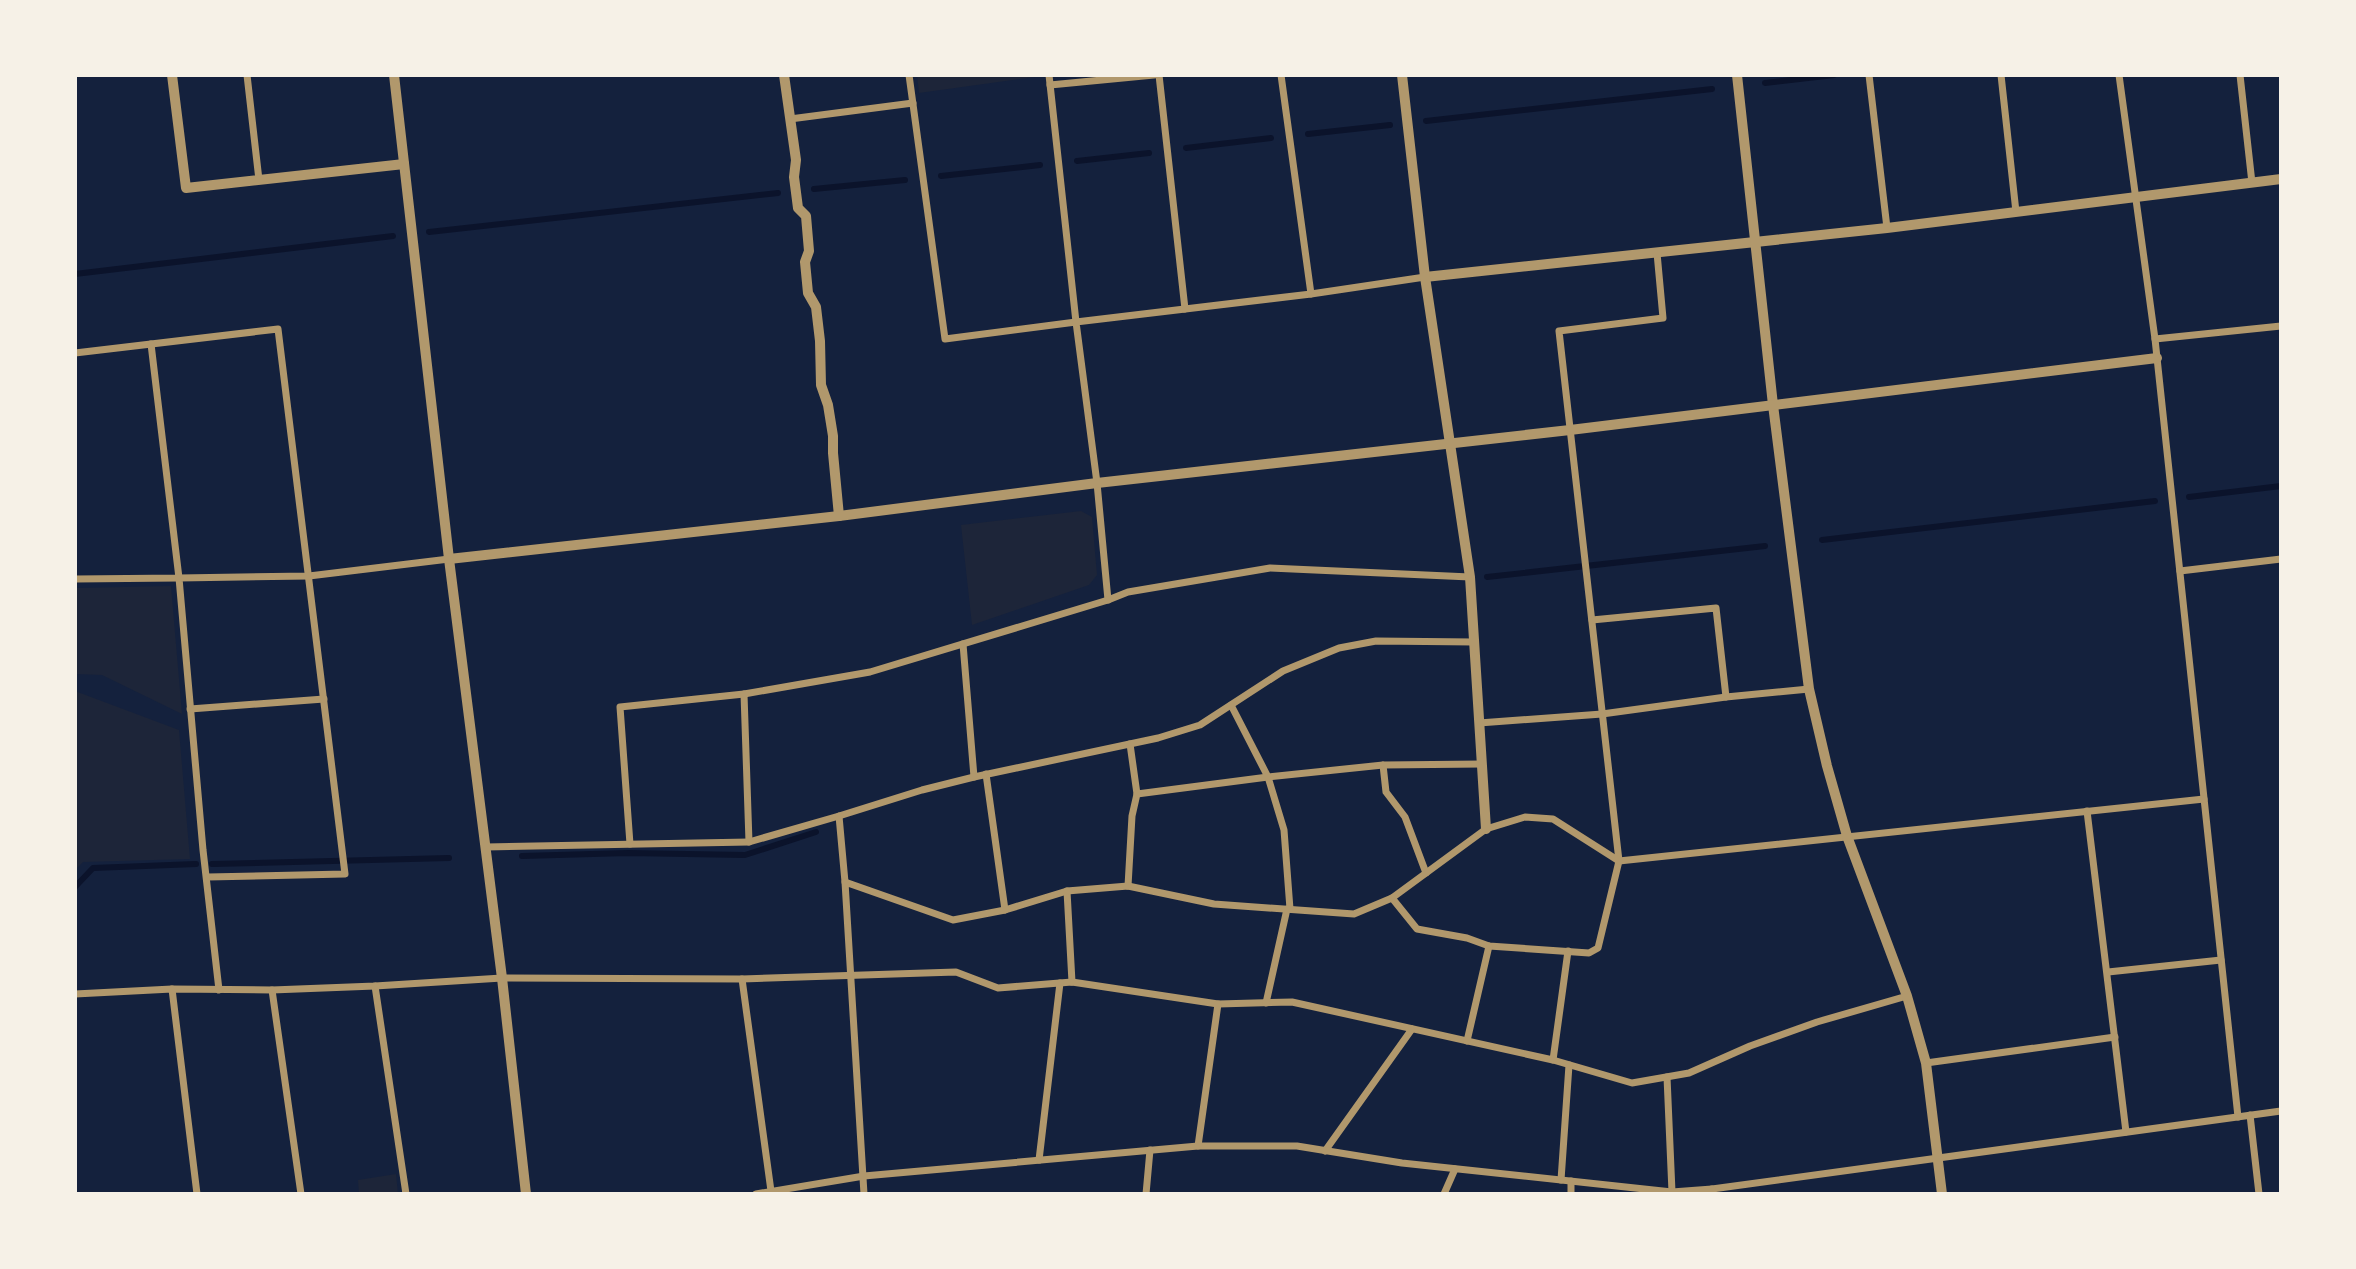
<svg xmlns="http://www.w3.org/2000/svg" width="2356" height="1269" font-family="'Source Sans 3',sans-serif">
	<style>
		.green { fill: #1d2539 }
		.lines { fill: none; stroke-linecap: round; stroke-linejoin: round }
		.stream { stroke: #0b132b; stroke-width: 6 }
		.minor { stroke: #b1986c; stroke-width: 7 }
		.tertiary { stroke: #b1986c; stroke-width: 10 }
	</style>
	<rect width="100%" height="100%" fill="#14213d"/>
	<g class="green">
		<polygon points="917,75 1035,75 1035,77 919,93"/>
		<polygon points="1081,511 1092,517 1097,575 1089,585 972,625 961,525"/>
		<polygon points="171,586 182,714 102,675 75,674 75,588"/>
		<polygon points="75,691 179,730 190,859 83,862 75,870"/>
		<polygon points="396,1174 398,1194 359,1194 358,1180"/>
	</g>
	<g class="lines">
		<g class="stream">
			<polyline points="1765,83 1834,75"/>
			<polyline points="1426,121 1712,89"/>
			<polyline points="1308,134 1390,125"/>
			<polyline points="1186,148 1271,138"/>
			<polyline points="1077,161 1149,153"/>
			<polyline points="941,176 1040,165"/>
			<polyline points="814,189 905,180"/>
			<polyline points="429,232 778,193"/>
			<polyline points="75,274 393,236"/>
			<polyline points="2189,497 2281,486"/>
			<polyline points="1822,540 2155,501"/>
			<polyline points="1487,577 1765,546"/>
			<polyline points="522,856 628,853 745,855 816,832"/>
			<polyline points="212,864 449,858"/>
			<polyline points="75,887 93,868 196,864"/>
		</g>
		<g class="minor">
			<polyline points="247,75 259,180"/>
			<polyline points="909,75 945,339 1076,322 1049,75"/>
			<polyline points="1159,75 1185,309"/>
			<polyline points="1281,75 1311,294"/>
			<polyline points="1869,75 1887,228"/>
			<polyline points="2001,75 2016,212"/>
			<polyline points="2119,75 2155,339 2238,1117"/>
			<polyline points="2240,75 2252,183"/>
			<polyline points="1050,85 1154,75"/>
			<polyline points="790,119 913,103"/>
			<polyline points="2155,339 2281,326"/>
			<polyline points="75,353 278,329 345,874 208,877"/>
			<polyline points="2180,571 2281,559"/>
			<polyline points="75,579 179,578 151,344"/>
			<polyline points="1108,600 1097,483 1076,322 1311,294 1425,277"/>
			<polyline points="963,644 974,777"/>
			<polyline points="1726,697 1809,689"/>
			<polyline points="1231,705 1268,777 1284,830 1290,909"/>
			<polyline points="190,709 324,699"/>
			<polyline points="1479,723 1602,714 1726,697 1716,608 1592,620"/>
			<polyline points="1130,744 1137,794"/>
			<polyline points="1383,765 1386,792 1405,817 1426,873"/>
			<polyline points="986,774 1005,910"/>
			<polyline points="2087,811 2126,1132"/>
			<polyline points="839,816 922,790 974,777 1158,738 1200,725 1283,671 1339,648 1376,641 1474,642"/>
			<polyline points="630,844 620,707 744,694"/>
			<polyline points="486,847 749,842"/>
			<polyline points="845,882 839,816 749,842 744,694 870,672 1108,600 1128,592 1270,568 1470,577"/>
			<polyline points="1128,886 1132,816 1137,794 1268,777 1383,765 1482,764"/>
			<polyline points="1067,891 1072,982"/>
			<polyline points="1392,898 1417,929 1467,938 1489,946 1589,953 1598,948 1619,861 1559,331 1663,318 1657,253"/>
			<polyline points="2108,972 2221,960"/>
			<polyline points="742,979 771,1191"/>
			<polyline points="375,986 406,1194"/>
			<polyline points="172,989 197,1194"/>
			<polyline points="219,990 203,850 179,578 309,576 449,559"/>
			<polyline points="272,990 301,1194"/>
			<polyline points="75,994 172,989 272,990 375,986 502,978 742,979 956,972 998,988 1072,982 1218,1004 1292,1002 1553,1060 1632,1083 1689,1073 1750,1046 1817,1022 1907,996"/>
			<polyline points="1266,1003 1287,909"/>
			<polyline points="1467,1041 1489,946"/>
			<polyline points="1553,1060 1568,951"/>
			<polyline points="1926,1063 2115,1037"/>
			<polyline points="1667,1077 1672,1192"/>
			<polyline points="2250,1115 2259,1194"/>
			<polyline points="1198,1146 1218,1004"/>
			<polyline points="1325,1151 1412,1029"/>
			<polyline points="1039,1160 1060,983"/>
			<polyline points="1561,1180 1569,1065"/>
			<polyline points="1571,1181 1571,1194"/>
			<polyline points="1712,1189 2281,1111"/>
			<polyline points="756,1194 864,1176 1198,1146 1297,1146 1402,1163 1672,1192 1712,1189 1713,1194"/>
			<polyline points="864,1194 845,882 953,920 1005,910 1067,891 1128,886 1214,904 1354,914 1392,898 1486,829 1525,817 1553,819 1619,861 2204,799"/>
			<polyline points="1146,1194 1150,1150"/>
			<polyline points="1444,1194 1455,1169"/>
		</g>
		<g class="tertiary">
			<polyline points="172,75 186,188 404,164"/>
			<polyline points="394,75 449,559 502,978 526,1194"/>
			<polyline points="784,75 796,160 794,177 798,208 806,216 809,251 805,262 808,293 816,307 820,341 821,385 828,405 833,436 833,453 839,516"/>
			<polyline points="1402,75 1425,277 1887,228 2281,179"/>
			<polyline points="1737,75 1773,405 1809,689 1827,766 1847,836 1907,996 1926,1063 1942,1194"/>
			<polyline points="1425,277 1470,577 1486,829"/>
			<polyline points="449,559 839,516 1097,483 1570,430 2157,358"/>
		</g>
	</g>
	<rect width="2356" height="1269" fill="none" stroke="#f6f1e7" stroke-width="154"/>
</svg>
